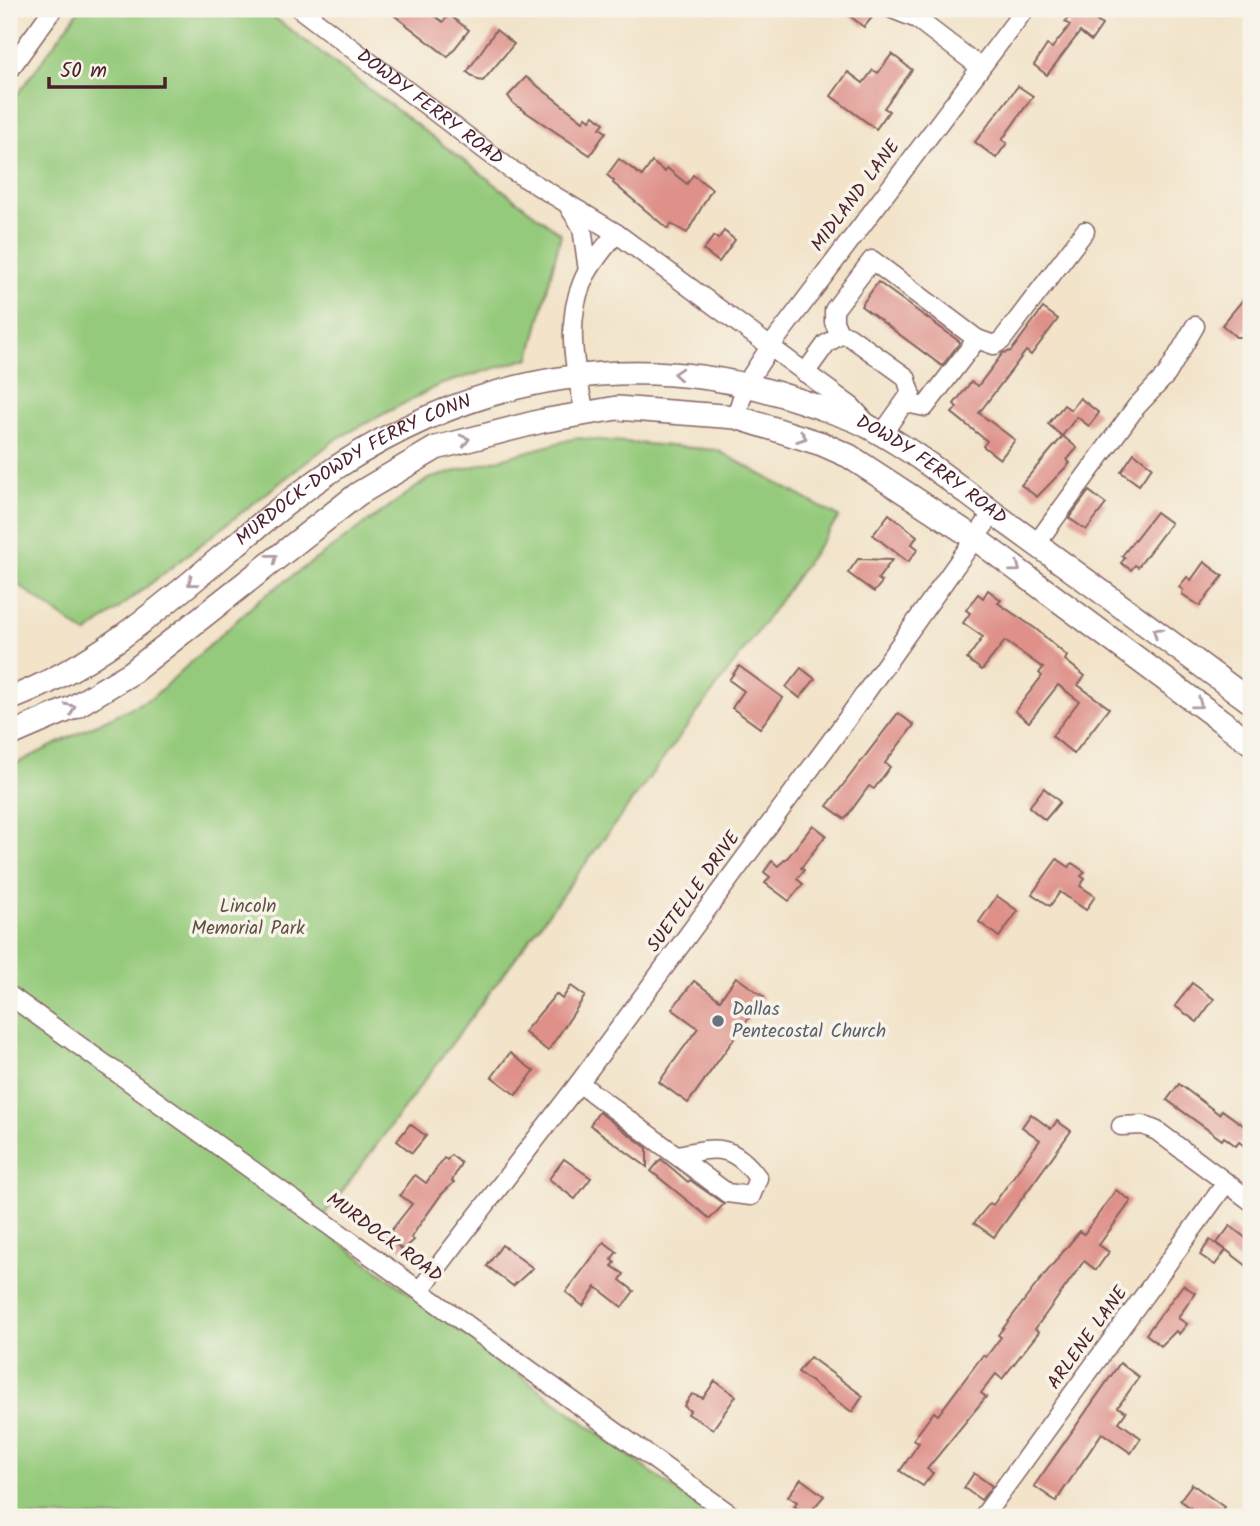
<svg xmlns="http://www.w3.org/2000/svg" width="1260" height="1526" font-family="Kalam,sans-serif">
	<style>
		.green { fill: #95ca7c; stroke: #707454; stroke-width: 2 }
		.building { fill: #de9089 }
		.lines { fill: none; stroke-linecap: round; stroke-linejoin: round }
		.minor-casing { stroke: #856462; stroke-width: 21 }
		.major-casing { stroke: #856462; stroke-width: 26 }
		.minor { stroke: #fff; stroke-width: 18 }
		.major { stroke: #fff; stroke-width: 23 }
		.oneway { stroke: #ae9aa0 }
		.worship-dot { fill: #6b7280; stroke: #f7f3e8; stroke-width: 2.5 }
		.labels { text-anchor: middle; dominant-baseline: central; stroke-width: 7; stroke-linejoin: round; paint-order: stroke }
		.street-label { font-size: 19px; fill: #4a1f2b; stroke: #f7f3e8 }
		.park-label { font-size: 19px; fill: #605243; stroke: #f7f3e8 }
		.worship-label { font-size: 19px; fill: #5b616d; stroke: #f7f3e8; text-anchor: start }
	</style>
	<rect width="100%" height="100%" fill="#f7f3e8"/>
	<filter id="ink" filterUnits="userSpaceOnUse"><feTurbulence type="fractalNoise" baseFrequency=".0143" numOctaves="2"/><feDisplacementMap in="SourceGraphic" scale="14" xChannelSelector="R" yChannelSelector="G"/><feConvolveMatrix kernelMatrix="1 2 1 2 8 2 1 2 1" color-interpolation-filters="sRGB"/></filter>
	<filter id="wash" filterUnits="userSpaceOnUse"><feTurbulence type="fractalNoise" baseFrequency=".00686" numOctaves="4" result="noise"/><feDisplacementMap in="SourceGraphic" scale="28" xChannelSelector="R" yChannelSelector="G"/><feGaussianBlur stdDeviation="1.57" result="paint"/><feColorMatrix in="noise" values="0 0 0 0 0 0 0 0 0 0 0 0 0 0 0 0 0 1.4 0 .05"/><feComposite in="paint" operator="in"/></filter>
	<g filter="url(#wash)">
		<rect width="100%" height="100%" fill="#f2e3c9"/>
		<g class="green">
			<polygon points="80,9 263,9 561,234 530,358 439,385 336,439 86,634 9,578 9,106"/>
			<polygon points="576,438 717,450 839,517 756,634 317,1225 712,1517 9,1517 9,767 153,697 260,599 428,479"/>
		</g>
		<g id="blocks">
			<g class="building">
				<polygon points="386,9 425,9 443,22 449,15 469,30 448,57"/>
				<polygon points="841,9 879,9 864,27"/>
				<polygon points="1075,9 1091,9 1100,16 1097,21 1102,25 1091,41 1080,32 1047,75 1034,65 1047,45 1052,48 1070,25 1065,22"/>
				<polygon points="496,30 514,44 483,81 478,80 467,72"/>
				<polygon points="892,54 912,70 884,108 889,111 876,129 831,96 848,72 863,83 873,70 878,73"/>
				<polygon points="526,77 583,121 586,117 590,120 594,115 604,123 600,128 606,132 590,155 514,104 508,96"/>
				<polygon points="1018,86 1033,96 1002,140 1007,143 996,158 975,142"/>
				<polygon points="619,159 642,176 652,162 665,172 667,168 687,184 693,175 712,189 687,233 671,224 668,229 613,183 614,181 607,175"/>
				<polygon points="724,231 735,240 719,262 703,250 714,236 718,239"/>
				<polygon points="878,282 960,342 942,366 861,306"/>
				<polygon points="1251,290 1251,325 1241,337 1236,337 1222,325"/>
				<polygon points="1043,308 1058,319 1031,355 1026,351 979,413 1015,440 1000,459 983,446 987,441 952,413 957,407 954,404 971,382 978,386 1003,353 1011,351"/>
				<polygon points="1080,398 1099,413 1089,426 1077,417 1062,436 1048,424 1064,405 1071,410"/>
				<polygon points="1063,436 1077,448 1067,460 1070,463 1037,497 1021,485"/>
				<polygon points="1134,453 1152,467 1139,485 1121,472"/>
				<polygon points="1089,491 1106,504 1086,530 1069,518"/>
				<polygon points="1156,512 1171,523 1138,567 1135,565 1131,570 1121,563 1125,558 1122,556"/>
				<polygon points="889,514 917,536 912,544 918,549 908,562 873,535"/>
				<polygon points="858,559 892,560 878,579 882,582 874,592 848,573"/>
				<polygon points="1204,562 1223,576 1200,606 1182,594 1183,590 1179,587 1187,577 1191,580"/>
				<polygon points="988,590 1001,600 998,603 1036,629 1067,656 1065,660 1085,676 1078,685 1109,708 1074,754 1052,736 1079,701 1058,685 1029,722 1015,711 1042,676 1039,673 1043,668 1005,641 982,670 967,659 983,637 963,623 970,613 966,610 978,594 983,598"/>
				<polygon points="739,666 783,698 760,728 732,708 744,691 729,680"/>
				<polygon points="801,668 815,679 800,698 786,687"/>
				<polygon points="898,713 914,725 885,763 890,767 874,789 869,786 845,819 827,806"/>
				<polygon points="1044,788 1060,802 1045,820 1029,807"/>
				<polygon points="813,825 826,835 801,868 804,870 797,879 803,884 789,901 765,883 770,877 764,872 772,861 778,866 788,857"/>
				<polygon points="1057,859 1069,867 1072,863 1085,872 1081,876 1085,879 1080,886 1095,896 1086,910 1060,892 1050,906 1032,894"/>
				<polygon points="997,896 1018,911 999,937 979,922"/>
				<polygon points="736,977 764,997 688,1103 659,1082 698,1028 672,1009 694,981 720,1000"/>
				<polygon points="1192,983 1214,999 1197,1022 1175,1006"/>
				<polygon points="571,986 585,996 548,1051 524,1032 556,994 562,999"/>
				<polygon points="510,1053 534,1071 516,1095 492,1077"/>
				<polygon points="1179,1084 1219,1114 1222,1110 1251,1131 1251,1151 1239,1142 1236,1146 1224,1137 1222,1140 1167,1100"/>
				<polygon points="599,1112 647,1148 647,1167 590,1125"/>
				<polygon points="1031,1114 1051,1129 1057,1121 1071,1131 994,1237 974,1223 990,1203 993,1205 1040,1140 1022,1127"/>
				<polygon points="410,1124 426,1136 412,1153 397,1141"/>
				<polygon points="451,1155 461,1163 452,1181 454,1182 441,1195 418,1227 411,1238 414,1240 403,1250 386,1237 412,1204 400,1195 415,1175 426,1183 444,1158 447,1160"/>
				<polygon points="564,1159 591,1178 575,1199 549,1179"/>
				<polygon points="661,1159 688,1182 690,1180 724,1204 710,1219 651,1171"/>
				<polygon points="1116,1190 1131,1201 1099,1245 1109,1252 1096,1270 1084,1261 1035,1329 1039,1332 1002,1379 996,1374 981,1393 986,1397 927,1469 933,1473 923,1486 900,1471 919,1443 913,1440 934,1412 938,1415 983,1355 986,1357 1001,1337 998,1335 1036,1285 1080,1231 1084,1234"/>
				<polygon points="1230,1226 1251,1242 1251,1269 1217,1243"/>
				<polygon points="1210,1240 1226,1250 1215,1265 1200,1255"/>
				<polygon points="604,1242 617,1252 611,1259 615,1263 612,1266 624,1274 620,1280 634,1291 622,1307 596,1287 583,1306 566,1292"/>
				<polygon points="502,1245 533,1268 513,1286 487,1266"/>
				<polygon points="1183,1285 1195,1293 1178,1318 1187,1324 1179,1334 1176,1331 1161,1346 1146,1334"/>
				<polygon points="810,1357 863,1396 852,1412 798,1372"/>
				<polygon points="1120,1363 1139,1377 1118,1407 1126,1412 1119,1422 1141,1438 1131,1453 1102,1433 1056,1501 1034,1486"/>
				<polygon points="715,1381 736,1396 713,1429 688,1414 690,1411 684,1406 692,1394 703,1398"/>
				<polygon points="974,1473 992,1486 981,1500 964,1488"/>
				<polygon points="801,1479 824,1496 807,1516 794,1506 797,1502 788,1496"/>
				<polygon points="1192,1484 1224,1507 1217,1517 1203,1517 1180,1500"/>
			</g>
		</g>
	</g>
	<g filter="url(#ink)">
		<use href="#blocks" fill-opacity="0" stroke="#856462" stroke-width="2"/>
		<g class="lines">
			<defs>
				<g id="minor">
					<path id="s1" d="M300 9 510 169 616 233 852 407 865 421"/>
					<polyline points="892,9 917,19 980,67"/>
					<polyline points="9,70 53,9"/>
					<polyline points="569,207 582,227 588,271"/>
					<polyline points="840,335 834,322 834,310 872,260 977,339 925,407 906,403"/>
					<polyline points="977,339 994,345 1002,340 1085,231"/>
					<polyline points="805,373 826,344 840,335 849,336 906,377 911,393 882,434"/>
					<path d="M585 412C575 371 565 324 582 283 589 265 604 249 616 233"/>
					<polyline points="736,417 746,384 770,347 1025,9"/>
					<polyline points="1036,544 1136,407 1167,374 1195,326"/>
					<polyline points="9,995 734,1517"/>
					<path d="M579 1083 727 1193 751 1196 758 1178C733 1143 716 1147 678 1155"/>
					<polyline points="1121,1126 1143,1125 1157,1131 1251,1201"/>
					<polyline points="420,1290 579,1083 842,726 993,513"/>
					<polyline points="983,1517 1226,1183"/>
				</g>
				<g id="major">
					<path id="s2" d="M9 699C136 651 225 541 337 467 479 374 642 345 804 402 826 410 851 416 871 428 920 454 962 490 1007 523 1089 582 1170 642 1251 702"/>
					<polyline points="9,735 74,707 131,673 358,494 436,448 542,421 617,408 736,417 822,444 849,456 976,539 1251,743"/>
				</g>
			</defs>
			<use href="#minor" class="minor-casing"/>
			<use href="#major" class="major-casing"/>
			<use href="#minor" class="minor"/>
			<use href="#major" class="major"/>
		</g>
		<defs><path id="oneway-chevron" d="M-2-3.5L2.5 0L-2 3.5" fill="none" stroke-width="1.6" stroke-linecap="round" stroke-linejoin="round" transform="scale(1.75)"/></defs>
		<g class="oneway">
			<use href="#oneway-chevron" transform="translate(678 374) rotate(-176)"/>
			<use href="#oneway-chevron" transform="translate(802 437) rotate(19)"/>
			<use href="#oneway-chevron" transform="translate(465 440) rotate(-15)"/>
			<use href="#oneway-chevron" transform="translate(273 558) rotate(-38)"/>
			<use href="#oneway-chevron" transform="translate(1016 568) rotate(37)"/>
			<use href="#oneway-chevron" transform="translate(192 582) rotate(142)"/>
			<use href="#oneway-chevron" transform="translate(1157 632) rotate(-144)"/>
			<use href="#oneway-chevron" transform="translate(1198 704) rotate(37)"/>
			<use href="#oneway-chevron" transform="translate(71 708) rotate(-26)"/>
		</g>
	</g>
	<circle class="worship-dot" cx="718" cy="1021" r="7"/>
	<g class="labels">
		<g class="street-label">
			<text stroke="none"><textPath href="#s1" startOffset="163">DOWDY FERRY ROAD</textPath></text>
			<text transform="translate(856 196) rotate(-53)">MIDLAND LANE</text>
			<text stroke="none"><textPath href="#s2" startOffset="1038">DOWDY FERRY ROAD</textPath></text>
			<text stroke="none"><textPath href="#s2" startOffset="416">MURDOCK-DOWDY FERRY CONN</textPath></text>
			<text transform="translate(694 892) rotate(-54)">SUETELLE DRIVE</text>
			<text transform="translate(384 1238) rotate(36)">MURDOCK ROAD</text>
			<text transform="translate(1088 1338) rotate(-54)">ARLENE LANE</text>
		</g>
		<g class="park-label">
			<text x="248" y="907">Lincoln<tspan x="248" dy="22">Memorial Park</tspan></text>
		</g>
		<g class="worship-label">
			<text x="732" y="1010">Dallas<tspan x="732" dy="22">Pentecostal Church</tspan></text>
		</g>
	</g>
	<rect width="1260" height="1526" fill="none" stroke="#f7f3e8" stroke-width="35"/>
	<path d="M49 77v10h116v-10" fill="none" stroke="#4a1f2b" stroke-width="3.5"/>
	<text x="60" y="77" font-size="21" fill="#4a1f2b" stroke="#f7f3e8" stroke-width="5" paint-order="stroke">50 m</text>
</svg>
